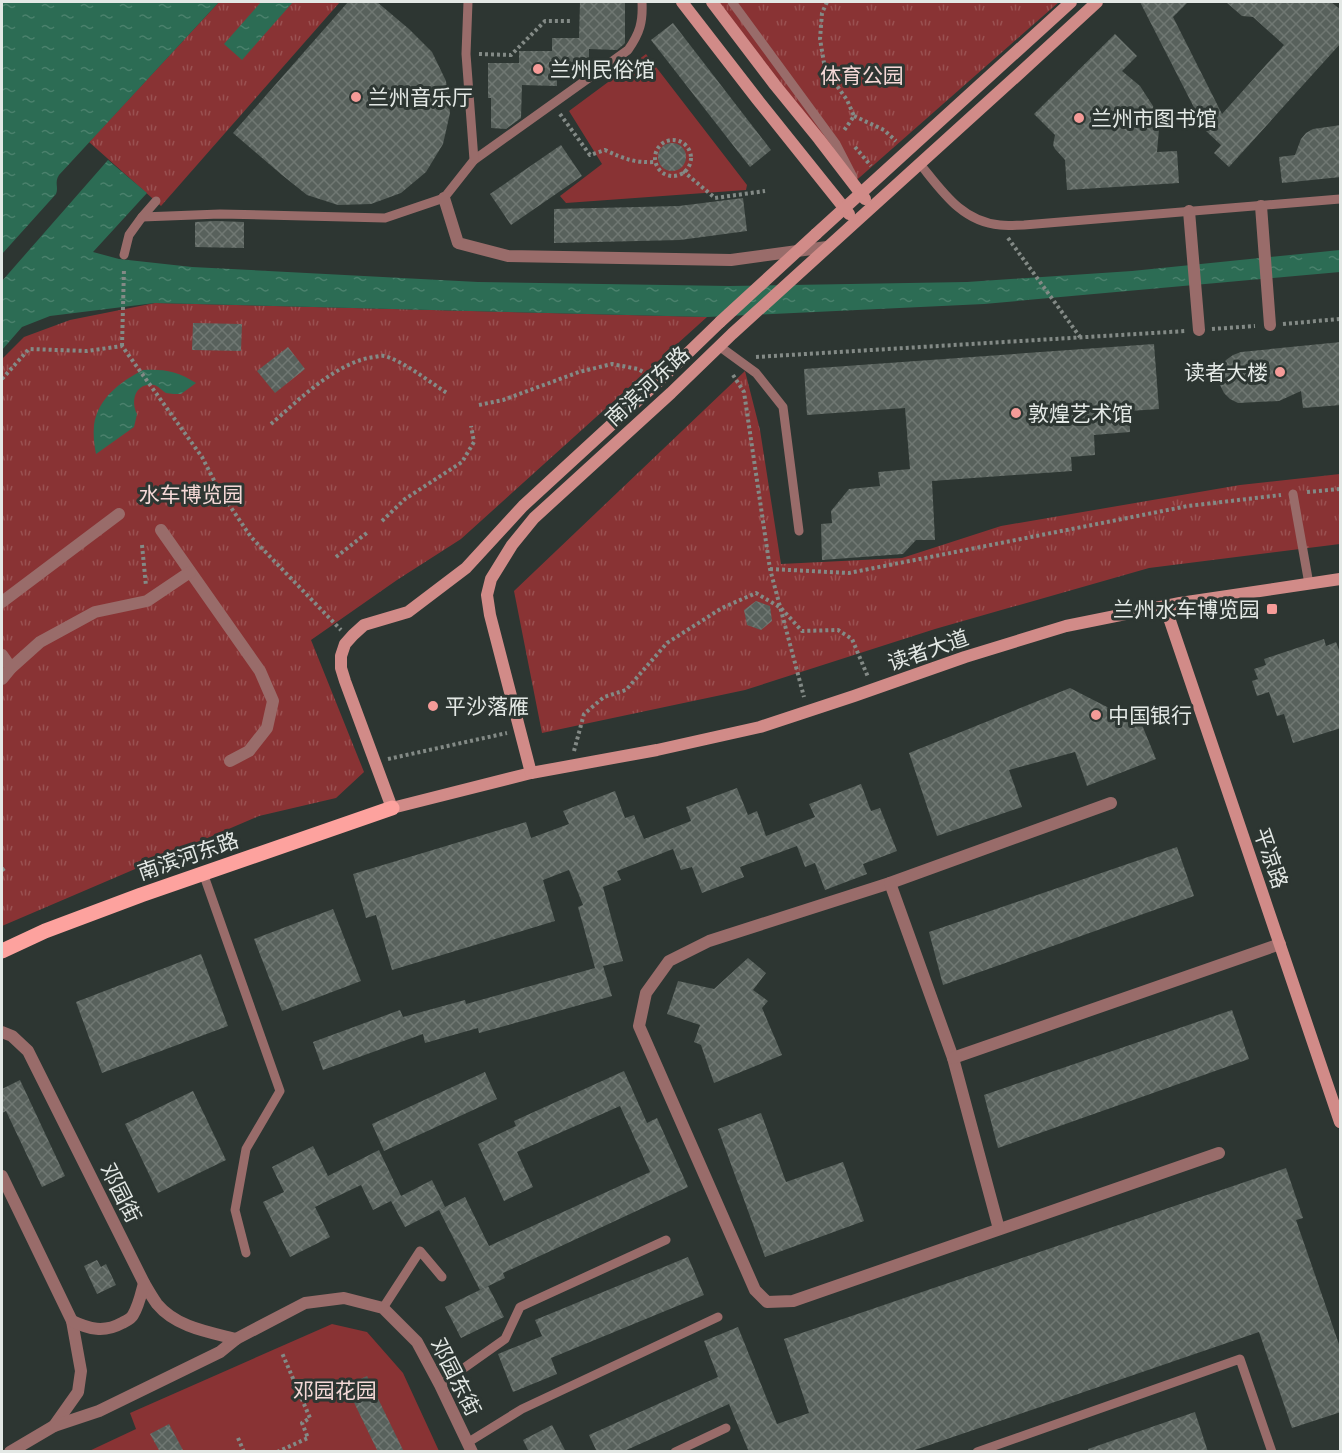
<svg xmlns="http://www.w3.org/2000/svg" width="1342" height="1453" font-family="Figtree,'Noto Sans SC',sans-serif">
	<style>
		.park { fill: url(#park-tufts) }
		.garden { fill: #893334 }
		.water { fill: url(#water-ripples) }
		.building { fill: url(#building-cross-hatch) }
		.lines { fill: none; stroke-linecap: round; stroke-linejoin: round }
		.path { stroke: #838a86; stroke-width: 4; stroke-dasharray: 3 3; stroke-linecap: butt }
		.service { stroke: #996c6a; stroke-width: 9 }
		.pedestrian { stroke: #996c6a; stroke-width: 12 }
		.minor { stroke: #996c6a; stroke-width: 12 }
		.tertiary { stroke: #996c6a; stroke-width: 12 }
		.secondary { stroke: #d18b88; stroke-width: 12 }
		.primary { stroke: #fda29e; stroke-width: 15 }
		.secondary-bridge { stroke: #d18b88; stroke-width: 12 }
		.poi-dot { fill: #f59b98; stroke: #2d3632; stroke-width: 2 }
		.labels { text-anchor: middle; dominant-baseline: central; stroke-width: 6; stroke-linejoin: round; paint-order: stroke }
		.poi-label { font-size: 21px; fill: #e3e8e5; stroke: #2d3632; text-anchor: start }
		.park-label { font-size: 21px; fill: #f4d8d6; stroke: #2d3632 }
		.street-label { font-size: 21px; fill: #e3e8e5; stroke: #2d3632 }
	</style>
	<defs>
		<pattern id="park-tufts" width="24" height="20" patternUnits="userSpaceOnUse" patternTransform="scale(1.5)"><rect width="24" height="20" fill="#893334"/><path d="M3 7l-1-3M5 7V3M7 7l1-3M15 17l-1-3M17 17v-4M19 17l1-3" fill="none" stroke="#9a5151"/></pattern>
		<pattern id="water-ripples" width="26" height="14" patternUnits="userSpaceOnUse" patternTransform="scale(1.5)"><rect width="26" height="14" fill="#2c6c54"/><path d="M2 4q2-2 4 0t4 0M15 11q2-2 4 0t4 0" fill="none" stroke="#4a816c"/></pattern>
		<pattern id="building-cross-hatch" width="8" height="8" patternUnits="userSpaceOnUse" patternTransform="scale(1.5)"><rect width="8" height="8" fill="#58615c"/><path d="M0 0l8 8M0 8l8-8" fill="none" stroke="#707873"/></pattern>
	</defs>
	<rect width="100%" height="100%" fill="#2d3632"/>
	<g class="park">
		<polygon points="219,2 340,2 161,206 89,142"/>
		<polygon points="716,2 1059,2 851,185"/>
		<polygon points="155,303 707,317 461,539 397,580 311,640 364,772 336,798 259,816 2,926 2,359 24,337 70,320"/>
		<polygon points="745,371 760,430 781,564 902,558 1001,526 1240,485 1340,474 1340,544 1149,568 935,629 745,690 542,733 514,591"/>
	</g>
	<g class="garden">
		<polygon points="646,54 747,185 746,190 566,203 560,196 602,164 569,111"/>
		<polygon points="332,1324 367,1332 403,1373 439,1451 87,1452 136,1429 130,1413"/>
	</g>
	<g class="water">
		<path d="M2 2H219L59 175C54 183 59 187 56 194L2 254Z"/>
		<polygon points="261,2 293,2 242,60 224,44"/>
		<polygon points="108,160 147,193 93,252 119,259 192,267 478,282 729,286 967,282 1132,271 1340,250 1340,272 984,304 707,317 155,303 50,316 22,327 2,350 2,281"/>
		<path d="M143 370C164 369 177 371 196 383L181 394C177 394 170 394 166 393 162 391 159 386 154 385 136 382 130 400 137 414L134 427 96 454C94 444 93 435 94 425 98 398 120 382 143 370Z"/>
	</g>
	<g class="building">
		<polygon points="348,2 377,2 409,29 432,52 446,81 450,113 443,144 426,172 401,193 371,204 338,205 307,195 282,175 233,133"/>
		<polygon points="580,2 625,2 625,43 623,45 617,50 589,49 589,70 582,74 557,74 557,86 522,85 521,118 506,129 491,128 491,98 488,98 488,63 519,63 519,51 552,51 552,38 579,38"/>
		<polygon points="1140,2 1188,2 1173,17 1222,114 1284,45 1253,17 1242,16 1226,2 1331,2 1341,10 1341,43 1229,167 1214,153 1221,145 1206,131"/>
		<polygon points="673,23 771,150 750,167 651,40"/>
		<polygon points="1115,34 1137,56 1122,71 1140,86 1153,106 1159,129 1157,152 1177,151 1179,183 1067,190 1065,160 1055,149 1053,145 1055,135 1034,114"/>
		<polygon points="1341,125 1341,177 1282,183 1279,157 1295,155 1301,139 1306,133 1313,129"/>
		<circle cx="672" cy="157" r="14"/>
		<polygon points="561,145 582,176 511,225 490,194"/>
		<polygon points="743,198 747,231 680,240 554,243 554,209 679,206"/>
		<polygon points="216,221 244,222 244,248 195,247 195,222"/>
		<polygon points="193,323 242,324 241,351 192,350"/>
		<polygon points="1341,342 1341,405 1303,408 1301,391 1279,401 1238,403 1230,399 1224,393 1220,385 1219,376 1221,368 1226,360 1233,355 1241,352"/>
		<polygon points="1154,344 1159,409 1129,411 1130,432 1094,435 1095,455 1071,457 1072,471 932,481 935,540 916,540 903,554 822,560 821,524 832,523 831,511 849,489 880,486 878,472 910,469 905,408 807,415 804,369"/>
		<polygon points="288,347 305,369 275,393 257,371"/>
		<polygon points="756,601 770,606 772,621 761,630 747,625 744,610"/>
		<polygon points="1324,639 1326,646 1336,642 1341,655 1341,728 1293,743 1284,714 1277,716 1269,692 1257,696 1252,681 1258,679 1254,669 1266,665 1264,659"/>
		<polygon points="1070,688 1142,725 1156,759 1087,786 1075,752 1009,770 1022,807 937,836 909,753"/>
		<polygon points="861,784 871,811 880,808 897,851 863,864 867,874 825,890 815,863 805,867 797,846 740,867 744,877 702,893 692,867 681,870 673,849 617,871 621,880 603,887 623,961 603,966 612,996 479,1033 478,1028 425,1043 423,1034 323,1070 313,1042 400,1010 403,1017 465,1000 466,1004 595,968 578,907 583,905 569,870 543,880 555,921 392,970 376,915 366,918 353,874 526,822 531,838 569,824 563,811 615,791 625,818 634,815 644,839 691,821 686,807 737,788 748,815 757,811 766,836 815,817 809,804"/>
		<polygon points="1177,847 1194,896 943,985 929,932"/>
		<polygon points="333,909 361,981 282,1011 254,939"/>
		<polygon points="201,954 228,1026 102,1073 76,1002"/>
		<polygon points="748,958 766,973 753,990 768,1001 762,1008 782,1055 714,1083 701,1045 694,1042 700,1025 667,1014 678,981 714,989"/>
		<polygon points="1232,1010 1249,1059 998,1148 984,1095"/>
		<polygon points="624,1071 647,1123 657,1118 688,1187 503,1273 505,1278 480,1290 439,1210 465,1197 489,1246 650,1172 620,1106 517,1152 533,1187 504,1201 478,1144 516,1126 514,1121"/>
		<polygon points="485,1072 497,1099 384,1151 372,1124"/>
		<polygon points="20,1080 65,1176 42,1187 6,1111 2,1113 2,1089"/>
		<polygon points="193,1091 226,1160 158,1193 125,1124"/>
		<polygon points="761,1113 786,1182 843,1162 864,1221 765,1257 718,1129"/>
		<polygon points="313,1146 328,1176 379,1150 401,1196 432,1180 445,1207 405,1227 391,1201 373,1210 361,1185 315,1207 330,1237 290,1257 263,1202 284,1192 272,1167"/>
		<polygon points="1286,1168 1303,1218 1296,1220 1341,1350 1341,1412 1292,1428 1259,1332 909,1452 749,1452 729,1404 622,1452 597,1452 589,1435 718,1377 704,1341 738,1327 777,1424 809,1413 784,1339"/>
		<polygon points="688,1257 704,1295 551,1358 557,1374 513,1392 498,1354 542,1336 535,1320"/>
		<polygon points="97,1260 101,1267 106,1264 116,1285 97,1294 84,1266"/>
		<polygon points="488,1286 504,1317 461,1338 445,1307"/>
		<polygon points="367,1376 404,1452 378,1452 346,1386"/>
		<polygon points="1195,1412 1208,1452 1088,1452 1088,1449"/>
		<polygon points="169,1424 184,1452 160,1452 150,1434"/>
		<polygon points="552,1425 566,1452 529,1452 523,1440"/>
	</g>
	<g class="lines">
		<g class="path">
			<polyline points="827,2 822,13 820,39 825,69 847,100 854,116 843,132"/>
			<polyline points="479,54 511,55 545,21 570,21"/>
			<path d="M560 114 590 155 605 150C624 159 635 163 655 162"/>
			<polyline points="854,116 884,130 896,141"/>
			<circle cx="673" cy="158" r="18"/>
			<polyline points="855,147 871,166"/>
			<polyline points="683,171 715,198 765,191"/>
			<polyline points="1008,238 1080,337"/>
			<polyline points="1283,324 1340,319"/>
			<polyline points="1212,329 1255,326"/>
			<polyline points="122,346 124,268"/>
			<polyline points="756,357 1186,331"/>
			<polyline points="733,375 744,392 770,569 804,697"/>
			<polyline points="2,379 29,349 87,351 122,346 202,457 219,490 251,537 341,630"/>
			<polyline points="479,405 503,400 579,372 612,364 638,369 647,374"/>
			<path d="M271 424C299 400 336 362 374 357 379 356 383 355 388 357 409 365 428 381 447 393"/>
			<polyline points="1307,492 1340,489"/>
			<polyline points="382,521 405,499 462,462 474,442 471,426"/>
			<polyline points="142,545 146,586"/>
			<polyline points="336,557 368,532"/>
			<polyline points="770,569 849,573 1188,506 1281,495"/>
			<polyline points="574,751 584,714 604,697 626,690 667,643 722,608 756,593 781,608 802,631 838,630 852,639 868,677"/>
			<polyline points="388,759 507,733"/>
			<polyline points="2,870 5,868"/>
			<polyline points="238,1438 244,1452"/>
			<polyline points="277,1452 308,1438 302,1423 310,1418 282,1353"/>
		</g>
		<g class="service">
			<polyline points="732,2 836,144 853,177"/>
			<path d="M474 160 628 50C640 33 643 22 642 2"/>
			<path d="M920 164C942 191 962 222 1000 225 1008 226 1017 225 1024 225L1340 199"/>
			<polyline points="142,217 220,214 385,218 444,198 474,160 466,54 468,2"/>
			<polyline points="124,255 129,235 142,217 156,201"/>
			<polyline points="719,346 756,373 783,407 799,531"/>
			<polyline points="1293,494 1309,584"/>
			<polyline points="203,873 280,1091 246,1149 235,1210 246,1253"/>
			<polyline points="383,1308 420,1251 442,1277"/>
			<polyline points="440,1385 505,1339 520,1307 666,1240"/>
			<polyline points="467,1443 522,1409 718,1317"/>
			<polyline points="675,1452 726,1428"/>
			<polyline points="977,1452 1240,1359 1272,1452"/>
		</g>
		<g class="pedestrian">
			<polyline points="444,198 458,243 508,256 731,260 827,247"/>
			<polyline points="1261,206 1270,325"/>
			<polyline points="1189,211 1199,330"/>
			<polyline points="161,530 260,671 273,701 267,728 249,751 230,761"/>
			<polyline points="2,602 119,514"/>
			<polyline points="2,655 11,668"/>
			<polyline points="2,679 11,668 40,642 95,612 147,601 190,572"/>
		</g>
		<g class="minor">
			<polyline points="1111,803 890,883 709,941 669,961 646,993 639,1026 755,1290 767,1302 793,1301 1219,1153"/>
			<polyline points="890,883 953,1058 999,1229"/>
			<polyline points="953,1058 1280,944"/>
		</g>
		<g class="tertiary">
			<path d="M2 1032 12 1036 28 1051 144 1283C148 1290 152 1297 157 1304 176 1327 208 1332 236 1339"/>
			<polyline points="2,1176 72,1321 81,1371 78,1392 54,1426"/>
			<path d="M72 1321C89 1329 104 1333 122 1323 126 1321 131 1319 133 1315 139 1305 141 1294 144 1283"/>
			<polyline points="10,1452 54,1426 99,1411 220,1352 236,1339 305,1303 344,1298 383,1308 417,1342 440,1385 472,1452"/>
		</g>
		<g class="secondary">
			<polyline points="682,2 757,99 849,214"/>
			<polyline points="712,2 775,85 819,139 865,199"/>
			<polyline points="816,234 1071,2"/>
			<polyline points="720,322 659,381 523,506 466,568 408,612 364,625 353,635 345,644 341,656 341,668 345,681 392,808 531,773 657,750 760,727 854,696 965,657 1066,626 1180,603 1340,579"/>
			<polyline points="1165,606 1340,1122"/>
			<polyline points="531,773 490,615 487,595 491,579 512,545 534,518 671,393 732,334 1021,72 1097,2"/>
		</g>
		<polyline class="primary" points="2,951 45,931 141,895 392,808"/>
		<polyline class="secondary-bridge" points="720,322 816,234"/>
	</g>
	<g class="poi-dot">
		<circle cx="538" cy="69" r="6"/>
		<circle cx="356" cy="97" r="6"/>
		<circle cx="1079" cy="118" r="6"/>
		<circle cx="1280" cy="372" r="6"/>
		<circle cx="1016" cy="413" r="6"/>
		<rect x="1266" y="603" width="12" height="12" rx="3"/>
		<circle cx="433" cy="706" r="6"/>
		<circle cx="1096" cy="715" r="6"/>
	</g>
	<g class="labels">
		<g class="poi-label">
			<text x="550" y="69">兰州民俗馆</text>
			<text x="368" y="97">兰州音乐厅</text>
			<text x="1091" y="118">兰州市图书馆</text>
			<text x="1268" y="372" text-anchor="end">读者大楼</text>
			<text x="1028" y="413">敦煌艺术馆</text>
			<text x="1260" y="609" text-anchor="end">兰州水车博览园</text>
			<text x="445" y="706">平沙落雁</text>
			<text x="1108" y="715">中国银行</text>
		</g>
		<g class="park-label">
			<text x="862" y="75">体育公园</text>
			<text x="191" y="494">水车博览园</text>
			<text x="335" y="1390">邓园花园</text>
		</g>
		<g class="street-label">
			<text transform="translate(647 386) rotate(-43)">南滨河东路</text>
			<text transform="translate(928 650) rotate(-19)">读者大道</text>
			<text transform="translate(188 856) rotate(-19)">南滨河东路</text>
			<text transform="translate(1271 858) rotate(71)">平凉路</text>
			<text transform="translate(121 1193) rotate(63)">邓园街</text>
			<text transform="translate(456 1377) rotate(63)">邓园东街</text>
		</g>
	</g>
	<rect width="1342" height="1453" fill="none" stroke="#e3e8e5" stroke-width="6"/>
</svg>
